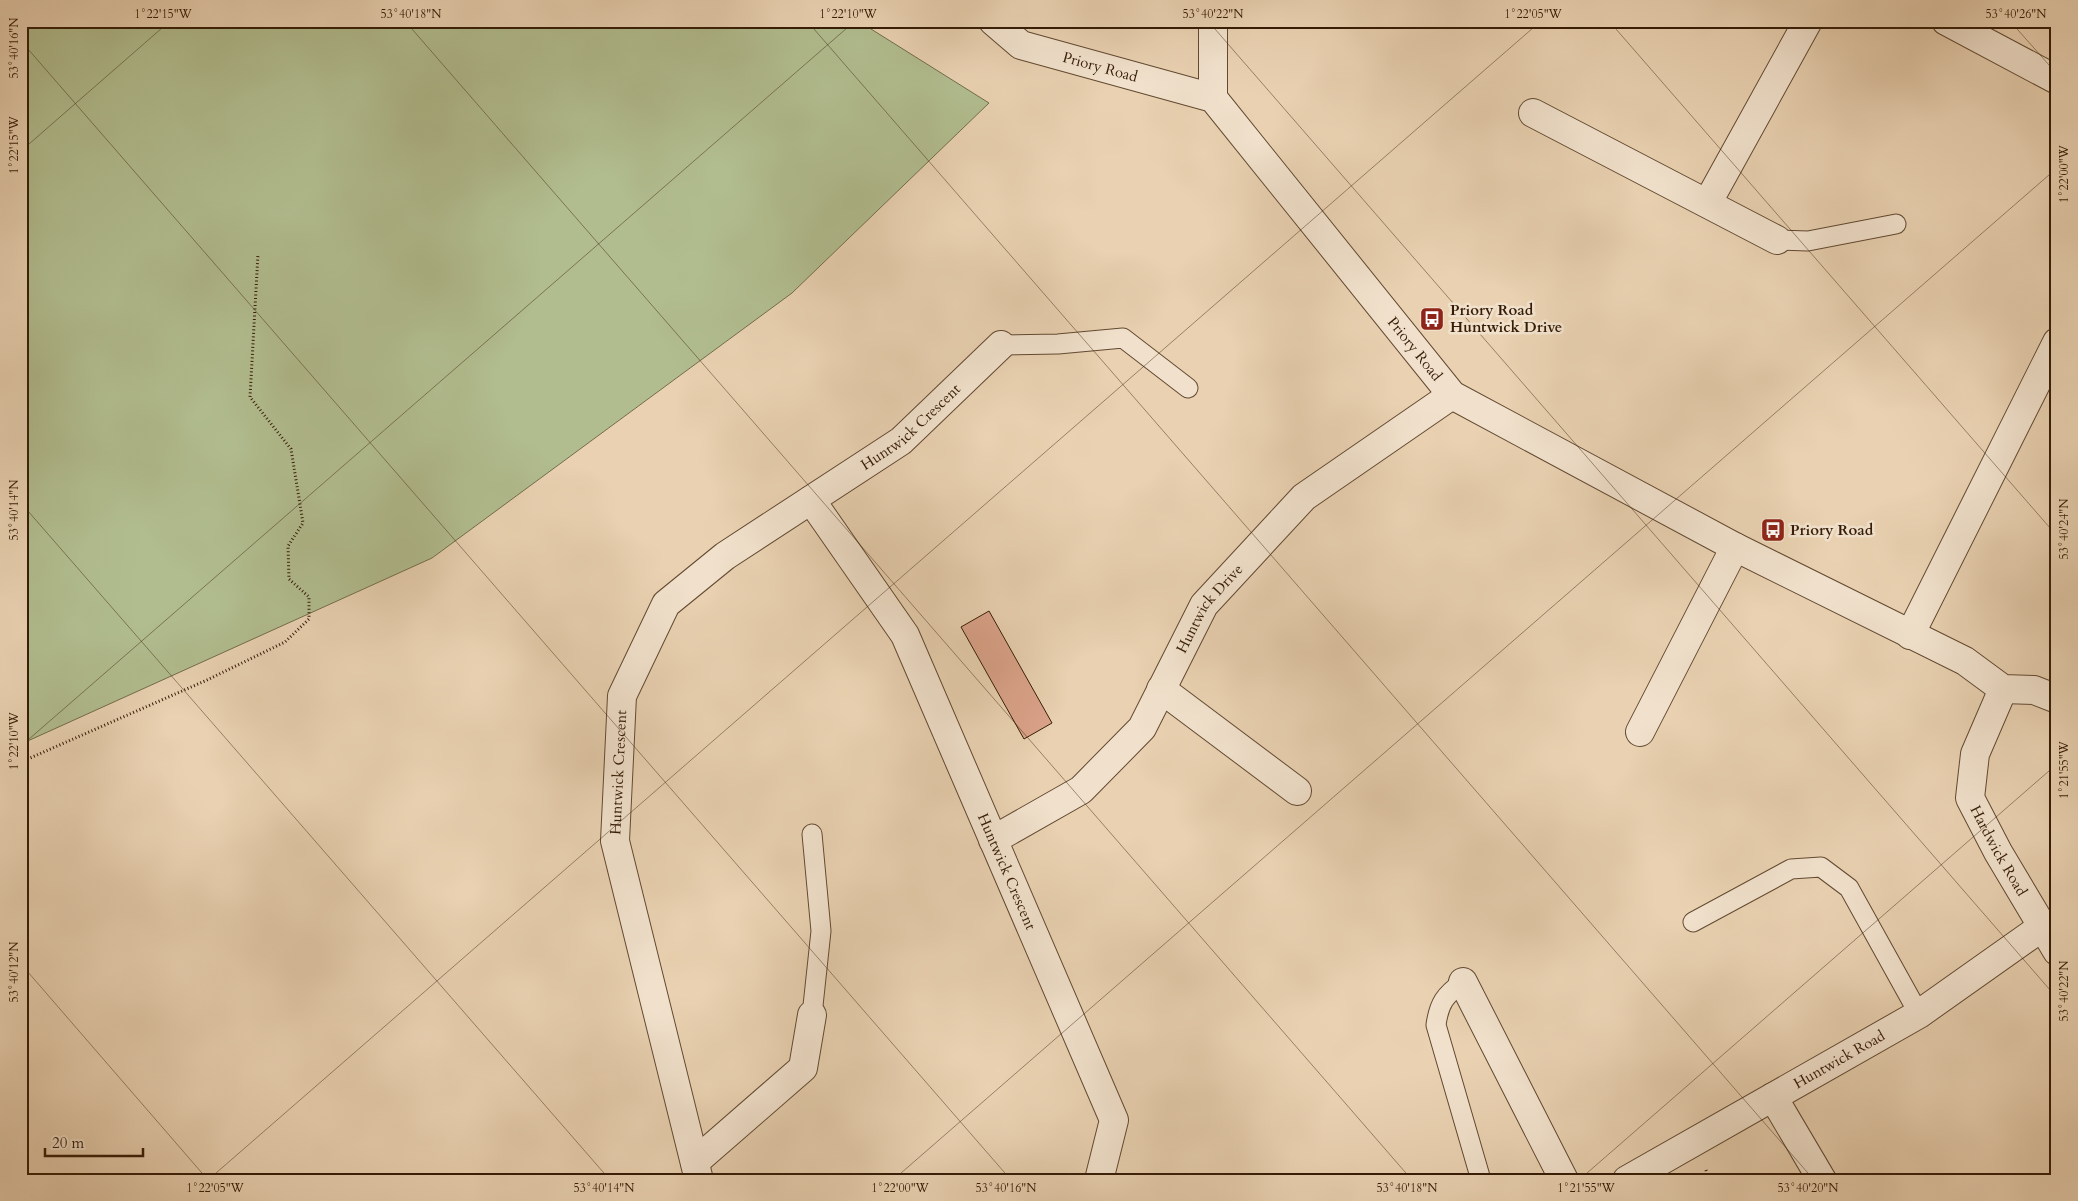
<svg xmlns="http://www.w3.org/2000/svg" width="2078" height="1201" font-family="Cardo,serif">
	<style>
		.green { fill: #b1bd8f; stroke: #736c4a }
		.building { fill: #dba38a; stroke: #351c06 }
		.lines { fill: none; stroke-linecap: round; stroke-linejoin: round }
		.lane-casing { stroke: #624931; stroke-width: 21 }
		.street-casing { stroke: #624931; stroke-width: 30 }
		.path { stroke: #351c06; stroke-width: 3; stroke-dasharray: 1 2.5; stroke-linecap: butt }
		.lane { stroke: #f1e1cc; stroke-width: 19 }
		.street { stroke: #f1e1cc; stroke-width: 28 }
		.ticks { fill: none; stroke: #351c06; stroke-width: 1; stroke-opacity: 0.45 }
		.labels { text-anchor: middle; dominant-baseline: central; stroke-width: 5; stroke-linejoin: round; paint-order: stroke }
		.street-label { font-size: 15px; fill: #351c06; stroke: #f1e1cc }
		.poi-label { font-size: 15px; font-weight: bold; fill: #351c06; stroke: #f1e1cc; text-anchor: start }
		.neatline { fill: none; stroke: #351c06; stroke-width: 2 }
		.ticks-label { font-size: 12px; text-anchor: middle; fill: #351c06 }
	</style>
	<rect width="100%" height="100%" fill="#e9d1b1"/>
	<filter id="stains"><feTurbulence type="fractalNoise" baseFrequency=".004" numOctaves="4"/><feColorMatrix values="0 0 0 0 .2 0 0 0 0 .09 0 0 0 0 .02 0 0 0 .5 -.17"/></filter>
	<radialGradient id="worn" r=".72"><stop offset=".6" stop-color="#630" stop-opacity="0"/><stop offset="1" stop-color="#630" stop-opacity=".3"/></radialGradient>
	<polygon class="green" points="21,21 866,21 871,29 989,103 792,293 432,558 21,744"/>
	<polygon class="building" points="989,611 1052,723 1024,739 961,627"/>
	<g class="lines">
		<defs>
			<g id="lane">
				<polyline points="1777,240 1808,241 1896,224"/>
				<polyline points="1001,345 1058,344 1123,338 1188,388"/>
				<polyline points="1693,922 1791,869 1821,867 1849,888 1919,1014"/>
				<path d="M1463 982C1445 995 1439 1003 1436 1025L1481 1180"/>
				<polyline points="812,1015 821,931 812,834"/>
			</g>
			<g id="street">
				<path id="s1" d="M993 21 1021 45 1213 98 1452 395 1735 547 1965 661 2003 689 2034 690 2057 699"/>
				<polyline points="1213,21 1213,98"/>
				<polyline points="1946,21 2057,80"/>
				<polyline points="1533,113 1777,240"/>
				<polyline points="1708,202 1808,21"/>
				<path id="s2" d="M811 500 905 635 1114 1120 1099 1180"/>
				<polyline points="1910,635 2057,342"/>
				<polyline points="1161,689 1297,791"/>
				<path id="s3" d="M2003 689 1975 754 1970 798 1998 852 2057 951"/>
				<polyline points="1640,732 1735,547"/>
				<path id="s4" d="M993 840 1081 790 1142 728 1204 605 1304 497 1452 395"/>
				<polyline points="1463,982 1564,1180"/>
				<polyline points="1773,1097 1822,1180"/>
				<polyline points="695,1162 803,1068 812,1015"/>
				<path id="s5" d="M699 1180 615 841 622 696 666 604 725 556 901 441 1001 345"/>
				<path id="s6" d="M1627 1180 1919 1014 2042 927"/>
			</g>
		</defs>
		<use href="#lane" class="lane-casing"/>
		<use href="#street" class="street-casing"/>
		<g class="path">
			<polyline points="21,762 207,680 285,642 309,619 309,597 289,579 288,546 303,523 291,449 250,397 258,254"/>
			<polyline points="1706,1170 1709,1180"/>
		</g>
		<use href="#lane" class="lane"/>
		<use href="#street" class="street"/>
	</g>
	<path class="ticks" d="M405 21 1412 1180M807 21 1814 1180M1208 21 2057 998M1609 21 2057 536M2010 21 2057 74M21 41 1011 1180M21 151 170 21M21 503 610 1180M21 746 855 21M21 964 208 1180M208 1180 1541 21M893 1180 2057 168M1579 1180 2057 764"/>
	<defs>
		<symbol id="bus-square" viewBox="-11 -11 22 22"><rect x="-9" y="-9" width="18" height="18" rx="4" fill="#8f2418" stroke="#f1e1cc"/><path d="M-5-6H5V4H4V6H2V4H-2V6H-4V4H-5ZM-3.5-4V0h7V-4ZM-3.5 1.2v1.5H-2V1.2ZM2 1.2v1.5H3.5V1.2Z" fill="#fff"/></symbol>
	</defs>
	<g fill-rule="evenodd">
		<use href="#bus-square" x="1418" y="305" width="28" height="28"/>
		<use href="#bus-square" x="1759" y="516" width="28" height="28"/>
	</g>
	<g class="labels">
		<g class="street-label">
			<text stroke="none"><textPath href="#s1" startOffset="119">Priory Road</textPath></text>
			<text stroke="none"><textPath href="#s1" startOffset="558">Priory Road</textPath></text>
			<text stroke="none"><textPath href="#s5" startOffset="899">Huntwick Crescent</textPath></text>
			<text stroke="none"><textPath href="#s4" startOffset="326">Huntwick Drive</textPath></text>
			<text stroke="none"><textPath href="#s5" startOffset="418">Huntwick Crescent</textPath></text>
			<text stroke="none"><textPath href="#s3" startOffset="175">Hardwick Road</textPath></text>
			<text stroke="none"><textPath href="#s2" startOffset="422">Huntwick Crescent</textPath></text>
			<text stroke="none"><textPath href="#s6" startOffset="244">Huntwick Road</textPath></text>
		</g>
		<g class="poi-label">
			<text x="1450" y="310">Priory Road<tspan x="1450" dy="17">Huntwick Drive</tspan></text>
			<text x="1790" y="530">Priory Road</text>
		</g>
	</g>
	<rect width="2078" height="1201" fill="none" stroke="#e9d1b1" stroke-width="55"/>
	<path d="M45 1148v8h98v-8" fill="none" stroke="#351c06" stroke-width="2.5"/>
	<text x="52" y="1148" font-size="15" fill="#351c06" stroke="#f1e1cc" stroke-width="4" paint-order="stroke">20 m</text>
	<rect x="28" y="28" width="2022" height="1146" class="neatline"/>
	<g class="ticks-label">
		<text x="163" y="18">1°22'15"W</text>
		<text x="411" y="18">53°40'18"N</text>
		<text x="848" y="18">1°22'10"W</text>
		<text x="1213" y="18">53°40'22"N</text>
		<text x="1533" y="18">1°22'05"W</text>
		<text x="2016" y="18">53°40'26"N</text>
		<text transform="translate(14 48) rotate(-90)" y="4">53°40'16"N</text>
		<text transform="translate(14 145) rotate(-90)" y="4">1°22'15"W</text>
		<text transform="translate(2064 174) rotate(-90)" y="4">1°22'00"W</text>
		<text transform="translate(14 510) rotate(-90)" y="4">53°40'14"N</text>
		<text transform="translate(2064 529) rotate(-90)" y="4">53°40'24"N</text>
		<text transform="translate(14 741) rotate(-90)" y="4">1°22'10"W</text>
		<text transform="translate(2064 770) rotate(-90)" y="4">1°21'55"W</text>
		<text transform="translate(14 972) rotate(-90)" y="4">53°40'12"N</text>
		<text transform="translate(2064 991) rotate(-90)" y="4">53°40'22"N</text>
		<text x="215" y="1192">1°22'05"W</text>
		<text x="604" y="1192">53°40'14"N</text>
		<text x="900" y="1192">1°22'00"W</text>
		<text x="1006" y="1192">53°40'16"N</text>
		<text x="1407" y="1192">53°40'18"N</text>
		<text x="1586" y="1192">1°21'55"W</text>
		<text x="1808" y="1192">53°40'20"N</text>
	</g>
	<rect width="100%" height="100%" filter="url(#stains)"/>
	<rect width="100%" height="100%" fill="url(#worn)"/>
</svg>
